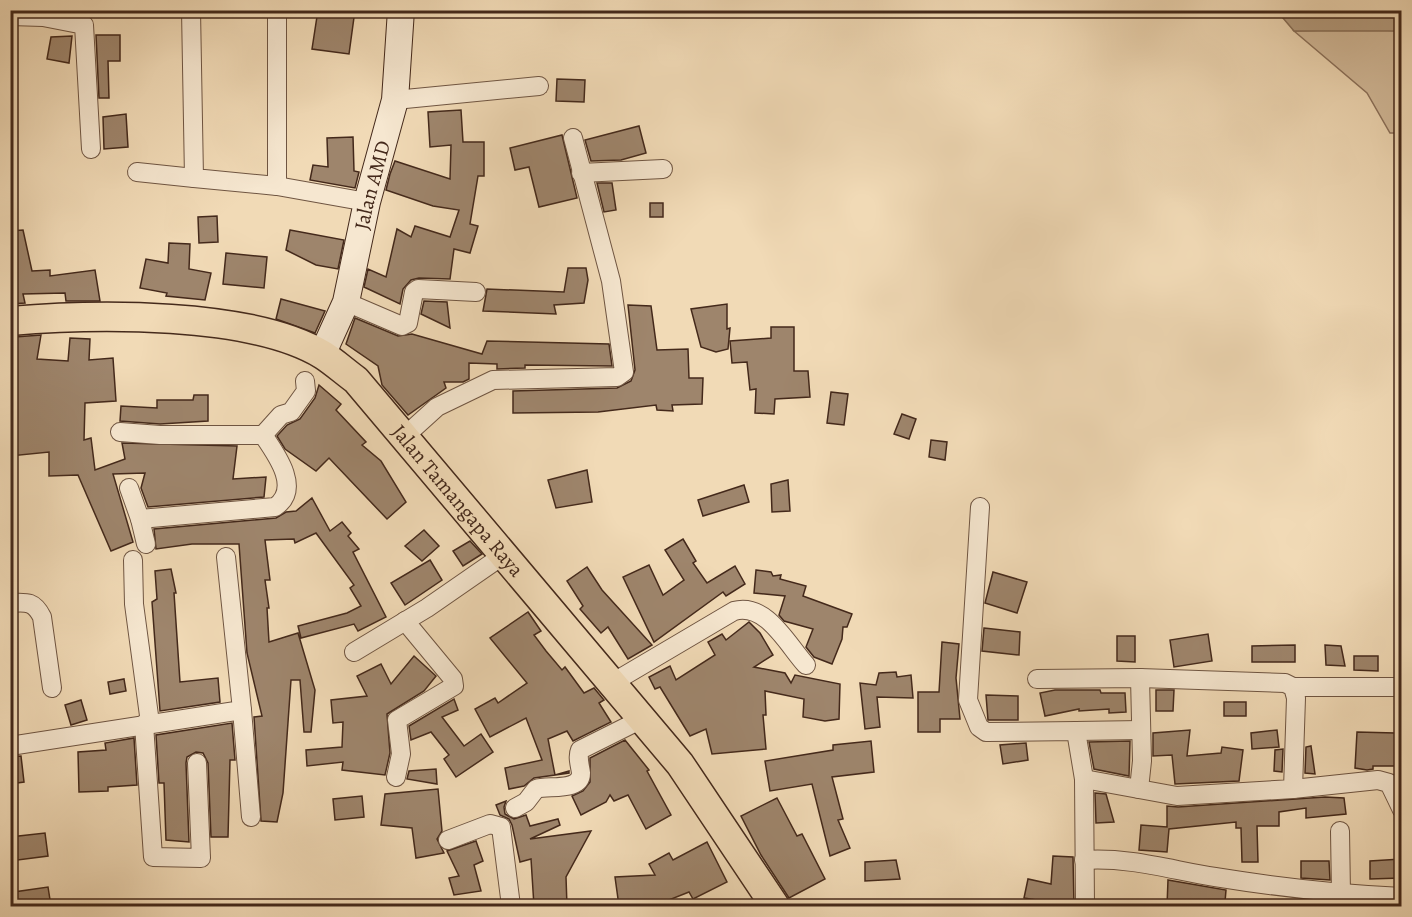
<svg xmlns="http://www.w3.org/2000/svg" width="1412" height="917" font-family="Alegreya,serif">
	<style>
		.green { fill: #d4bc9c; stroke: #8c725c; stroke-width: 1.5 }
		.water { fill: #b69e81; stroke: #886f58; stroke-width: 1.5 }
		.building { fill: #9e856c; stroke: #44291b; stroke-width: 1.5 }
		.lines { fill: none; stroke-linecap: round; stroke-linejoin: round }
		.street-casing { stroke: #6f5542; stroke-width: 20 }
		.secondary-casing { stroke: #44291b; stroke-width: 28 }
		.primary-casing { stroke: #44291b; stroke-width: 31 }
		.street { stroke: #f6e7d0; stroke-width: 18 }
		.secondary { stroke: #f6e7d0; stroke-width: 26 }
		.primary { stroke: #f1dab6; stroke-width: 28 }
		.labels { text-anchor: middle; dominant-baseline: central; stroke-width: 5; stroke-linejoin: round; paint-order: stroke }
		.street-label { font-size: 21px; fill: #44291b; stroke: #f6e7d0 }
	</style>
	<rect width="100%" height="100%" fill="#f1dab6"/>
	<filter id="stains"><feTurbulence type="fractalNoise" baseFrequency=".00333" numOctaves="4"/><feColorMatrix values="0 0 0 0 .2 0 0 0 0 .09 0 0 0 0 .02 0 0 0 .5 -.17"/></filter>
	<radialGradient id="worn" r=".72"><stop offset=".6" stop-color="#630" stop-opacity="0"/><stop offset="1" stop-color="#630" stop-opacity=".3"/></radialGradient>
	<polygon class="green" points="1365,29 1401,31 1401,133 1390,133 1367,93 1294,31"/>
	<polygon class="water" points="1277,11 1401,11 1401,31 1294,31"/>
	<g class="building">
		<polygon points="318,10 355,10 349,54 312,49"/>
		<polygon points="96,35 120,35 120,61 108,61 109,98 99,98"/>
		<polygon points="72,36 69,63 47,59 51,37"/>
		<polygon points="557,79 585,80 584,102 556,101"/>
		<polygon points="461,110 463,142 484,142 484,176 478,176 470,224 478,226 470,253 454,249 450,279 419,278 411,280 403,289 400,304 364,287 368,269 386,277 397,229 411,237 415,226 450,237 459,210 433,206 386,190 390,174 395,161 450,179 451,145 430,147 428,112"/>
		<polygon points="126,114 128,147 104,149 103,117"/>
		<polygon points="639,126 646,153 621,160 591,161 585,140"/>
		<polygon points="562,135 577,198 539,207 529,167 515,170 510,148"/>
		<polygon points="353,137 354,171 359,172 355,188 310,180 313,165 328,167 327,138"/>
		<polygon points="597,183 612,183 616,210 604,212"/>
		<rect x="650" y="203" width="13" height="14"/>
		<polygon points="217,216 218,242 199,243 198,217"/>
		<polygon points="23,230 32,271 50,270 50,276 95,270 100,301 66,301 65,293 23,294 25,303 10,304 10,231"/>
		<polygon points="290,230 344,240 338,269 316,265 286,250"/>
		<polygon points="169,243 190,244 189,269 211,273 205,300 166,296 167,293 140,288 146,259 168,263"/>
		<polygon points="226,253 267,257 264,288 223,284"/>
		<polygon points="568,268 586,268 588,280 584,303 554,305 556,314 483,311 487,289 564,292"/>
		<polygon points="281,299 325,311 315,333 276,319"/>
		<polygon points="424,301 447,302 450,328 421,314"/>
		<polygon points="727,304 727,329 730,328 728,349 716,352 701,347 691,309"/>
		<polygon points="628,305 651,306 657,350 688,349 689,378 703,378 702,404 672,405 673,411 657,410 656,405 598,412 513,413 513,391 617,388 631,381 635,370"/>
		<polygon points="355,318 398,336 412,334 482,354 487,341 609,344 612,366 525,365 525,368 497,369 497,364 469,363 469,379 463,382 444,382 446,388 408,415 382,385 378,366 346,344"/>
		<polygon points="771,327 794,327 794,371 808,371 810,397 775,399 774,414 755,413 756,389 750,390 747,362 732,363 730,341 771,338"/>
		<polygon points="41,335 37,359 68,361 70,338 90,339 89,360 113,358 116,401 85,403 84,440 91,438 95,470 125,459 122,443 237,446 233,479 266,477 264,497 148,507 141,488 145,473 113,474 133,542 111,551 78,475 49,476 49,452 10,456 10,380 13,357 16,357 15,337"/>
		<polygon points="319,385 341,404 336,410 366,442 362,445 381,461 406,502 387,519 329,458 316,471 285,449 277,436 287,425 300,419 315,398"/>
		<polygon points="831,392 848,394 844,425 827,423"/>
		<polygon points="194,395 208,395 208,421 160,424 120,421 121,406 157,408 157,400 193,400"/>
		<polygon points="902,414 916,419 909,439 894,434"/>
		<polygon points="931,440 947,442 945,460 929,457"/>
		<polygon points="587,470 592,502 556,508 548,480"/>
		<polygon points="788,480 790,511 772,512 771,484"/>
		<polygon points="744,485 749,502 703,516 698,500"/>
		<polygon points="312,498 330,531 342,522 351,533 348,536 359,549 353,552 386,617 358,631 354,624 301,638 298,626 347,613 361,606 350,588 354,585 316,533 295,543 294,539 265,540 270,580 265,580 269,608 267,608 269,642 298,633 315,690 311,732 304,732 300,680 291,680 283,793 277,822 261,821 254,717 262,716 247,653 239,544 192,544 156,549 154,529 276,518 286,512 296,511"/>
		<polygon points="424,530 439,546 422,561 405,546"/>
		<polygon points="683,539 696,561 693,563 707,583 735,566 745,584 726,596 723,592 654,642 623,577 649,565 663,595 684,580 665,550"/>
		<polygon points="470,541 482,554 463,566 453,551"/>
		<polygon points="430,560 442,580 405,605 391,583"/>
		<polygon points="587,567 602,590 652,645 628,659 608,627 601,633 580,609 583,606 567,581"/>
		<polygon points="171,569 176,593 174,593 180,682 218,678 220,702 160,711 152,602 157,599 155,571"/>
		<polygon points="756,570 771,572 773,576 781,575 780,579 806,586 803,596 852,614 847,627 843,627 842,639 832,664 814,657 806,647 813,629 784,621 779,615 785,596 754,593"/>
		<polygon points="993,572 1027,582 1017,613 985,603"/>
		<polygon points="528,612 541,631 534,635 546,651 562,670 565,667 584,693 594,688 604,700 599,703 611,722 573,741 567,731 548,739 555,775 569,771 569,773 534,778 524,786 509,789 505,768 542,760 526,718 490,737 475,709 495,698 498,703 527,683 490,638"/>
		<polygon points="749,622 760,633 773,655 754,667 785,673 791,683 795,675 840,684 839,719 825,721 803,717 804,699 765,691 766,715 763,715 766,749 712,754 706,729 690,736 660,687 655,689 649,677 670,666 676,680 715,655 708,642 722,634 726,640"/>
		<polygon points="984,628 1020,632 1019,655 982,651"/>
		<polygon points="1208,634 1212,661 1174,667 1170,640"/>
		<polygon points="1117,636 1135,636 1135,662 1117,661"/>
		<polygon points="942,642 959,644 956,678 960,719 940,719 940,732 918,732 918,692 939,692"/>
		<polygon points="1295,645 1295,662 1252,662 1252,646"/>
		<polygon points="1325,645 1341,646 1345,666 1326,665"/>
		<polygon points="414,656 436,676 424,691 387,714 390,753 385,775 342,770 343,762 307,766 306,750 342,747 343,722 333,723 331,700 367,696 357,676 381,664 391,684"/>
		<polygon points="1354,656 1378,656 1378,671 1354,670"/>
		<polygon points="896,672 897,677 911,675 913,698 877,697 880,727 865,729 860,683 876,685 879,673"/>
		<polygon points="124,679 126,691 110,694 108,682"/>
		<polygon points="1055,690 1100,690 1101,693 1125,693 1126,712 1109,713 1109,709 1079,711 1079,709 1045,716 1040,693"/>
		<polygon points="1156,690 1174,690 1173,711 1156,711"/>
		<polygon points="986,695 1018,696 1018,720 988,720"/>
		<polygon points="454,699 458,710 442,717 464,746 481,734 493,752 456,777 444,759 449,755 431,732 411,740 409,726"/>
		<polygon points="81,700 87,720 71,725 65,705"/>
		<rect x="1224" y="702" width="22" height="14"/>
		<polygon points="232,723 235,760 230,760 228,837 211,837 208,763 203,753 196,752 187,757 186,763 189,842 166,840 164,783 159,783 156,735"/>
		<polygon points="1190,730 1187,756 1221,753 1222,747 1243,750 1239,781 1175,784 1172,755 1153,756 1153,733"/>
		<polygon points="1277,730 1279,747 1252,749 1251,733"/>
		<polygon points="1357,732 1395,733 1397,766 1373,766 1373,769 1367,770 1355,768"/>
		<polygon points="134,738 137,785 108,787 108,791 79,792 78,752 106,750 105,743"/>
		<polygon points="625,740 649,770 647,771 671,815 646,829 628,795 614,801 610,795 606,802 581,815 572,796 583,791 590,782 590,758"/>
		<polygon points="871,741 874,772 832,777 843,819 838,820 850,848 830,856 812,784 770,791 765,761 833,750 833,745"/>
		<polygon points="1130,741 1129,776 1094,769 1089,742"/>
		<polygon points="1026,743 1028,760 1003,764 1000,745"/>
		<polygon points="1311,746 1315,774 1305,773 1306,747"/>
		<polygon points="1283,749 1282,772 1274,771 1275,750"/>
		<polygon points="21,756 24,782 10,784 10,757"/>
		<polygon points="436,769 437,784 407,779 409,771"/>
		<polygon points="438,789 442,831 437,839 444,853 416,858 412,828 381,825 385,794"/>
		<polygon points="1095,793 1106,794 1114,822 1096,823"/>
		<polygon points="362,796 364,817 335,820 333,799"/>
		<polygon points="1325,797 1344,798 1346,814 1306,818 1306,808 1279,812 1279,826 1257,826 1258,862 1242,862 1241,828 1236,828 1236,822 1169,829 1167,852 1139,850 1141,825 1167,827 1167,806 1178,807"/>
		<polygon points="777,798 797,836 802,834 825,879 789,898 761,855 741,816"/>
		<polygon points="506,801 504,807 505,814 514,819 526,815 530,826 558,819 560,825 530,839 591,831 566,877 567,906 534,906 531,859 520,862 512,825 509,819 500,815 496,805"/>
		<polygon points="45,833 48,856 10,861 10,837"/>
		<polygon points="476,841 483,861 474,865 481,891 454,895 449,878 459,876 447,851"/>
		<polygon points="707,842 727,882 693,899 689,892 661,903 663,906 619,906 615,877 655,875 649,864 669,853 673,860"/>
		<polygon points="1053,856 1073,857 1074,906 1024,898 1028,879 1051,884"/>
		<polygon points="1401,859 1401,878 1370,879 1370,861"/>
		<polygon points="896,860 900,879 865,881 865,862"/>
		<polygon points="1301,861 1329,861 1330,880 1301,878"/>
		<polygon points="1168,880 1226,890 1225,902 1192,900 1191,906 1167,906"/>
		<polygon points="48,887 51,906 16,906 14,892"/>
		<polygon points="1301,900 1341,905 1369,906 1301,906"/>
	</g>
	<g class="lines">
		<defs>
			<g id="street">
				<polyline points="191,10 194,178 277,186 367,202"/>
				<polyline points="277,10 277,186"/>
				<polyline points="10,16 43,17 84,25 91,149"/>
				<polyline points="395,100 539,86"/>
				<polyline points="137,172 194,178"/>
				<polyline points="581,173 663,169"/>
				<polyline points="346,302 402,326 408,323 414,292 418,289 476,292"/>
				<polyline points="120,432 160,435 263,435 281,415 291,412 306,391 305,381"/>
				<polyline points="405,436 437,407 493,380 617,377 624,372 611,281 573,138"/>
				<path d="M129 488 140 519 275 507C302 489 276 454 263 435"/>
				<polyline points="980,507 968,700 979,727 986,732 1076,731 1084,779 1085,906"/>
				<polyline points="140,519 146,544"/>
				<polyline points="133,560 134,604 150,723"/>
				<path d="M10 603C27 602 34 601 42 617L52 688"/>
				<polyline points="354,652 427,608 505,554"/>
				<polyline points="1037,679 1140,678 1285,683 1293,687 1296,698 1293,789 1177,796 1084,779"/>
				<path d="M612 683 734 611C766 602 787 644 806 665"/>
				<polyline points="1293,687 1402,687"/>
				<polyline points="242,710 251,817"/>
				<polyline points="144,724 153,857 201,858 197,763"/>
				<polyline points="1076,731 1141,730"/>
				<polyline points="10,746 242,710 226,557"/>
				<polyline points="396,777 401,754 397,720 454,686 453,679 405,621"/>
				<polyline points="1139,789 1142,761 1140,678"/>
				<polyline points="1293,789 1378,780 1389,783 1402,810"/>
				<path d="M515 808 526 802 536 789C548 785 581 792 581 773 580 765 577 757 580 750L642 719"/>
				<polyline points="1340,831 1341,894"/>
				<polyline points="448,840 490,824 501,827 511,906"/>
				<path d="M1084 860C1130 857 1171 870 1215 877 1277 887 1339 894 1402 897"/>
			</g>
			<g id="secondary">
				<path id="s1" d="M322 355 346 302 367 202 395 100 401 10"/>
			</g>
			<g id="primary">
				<path id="s2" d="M10 321C94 314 251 311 323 355 334 362 345 372 356 380L680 764 775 906"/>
			</g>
		</defs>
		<use href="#street" class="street-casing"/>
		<use href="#secondary" class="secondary-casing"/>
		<use href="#primary" class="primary-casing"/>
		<use href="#street" class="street"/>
		<use href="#secondary" class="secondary"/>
		<use href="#primary" class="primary"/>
	</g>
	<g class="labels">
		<g class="street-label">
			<text stroke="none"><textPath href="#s1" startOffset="178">Jalan AMD</textPath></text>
			<text stroke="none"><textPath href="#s2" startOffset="518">Jalan Tamangapa Raya</textPath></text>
		</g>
	</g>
	<rect width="1412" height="917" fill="none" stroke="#f1dab6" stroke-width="36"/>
	<rect x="12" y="12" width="1388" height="893" fill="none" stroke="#44291b" stroke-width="3"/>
	<rect x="18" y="18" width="1376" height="881" fill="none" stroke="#44291b" stroke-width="1.5"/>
	<rect width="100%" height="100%" filter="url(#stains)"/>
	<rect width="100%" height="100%" fill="url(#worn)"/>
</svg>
